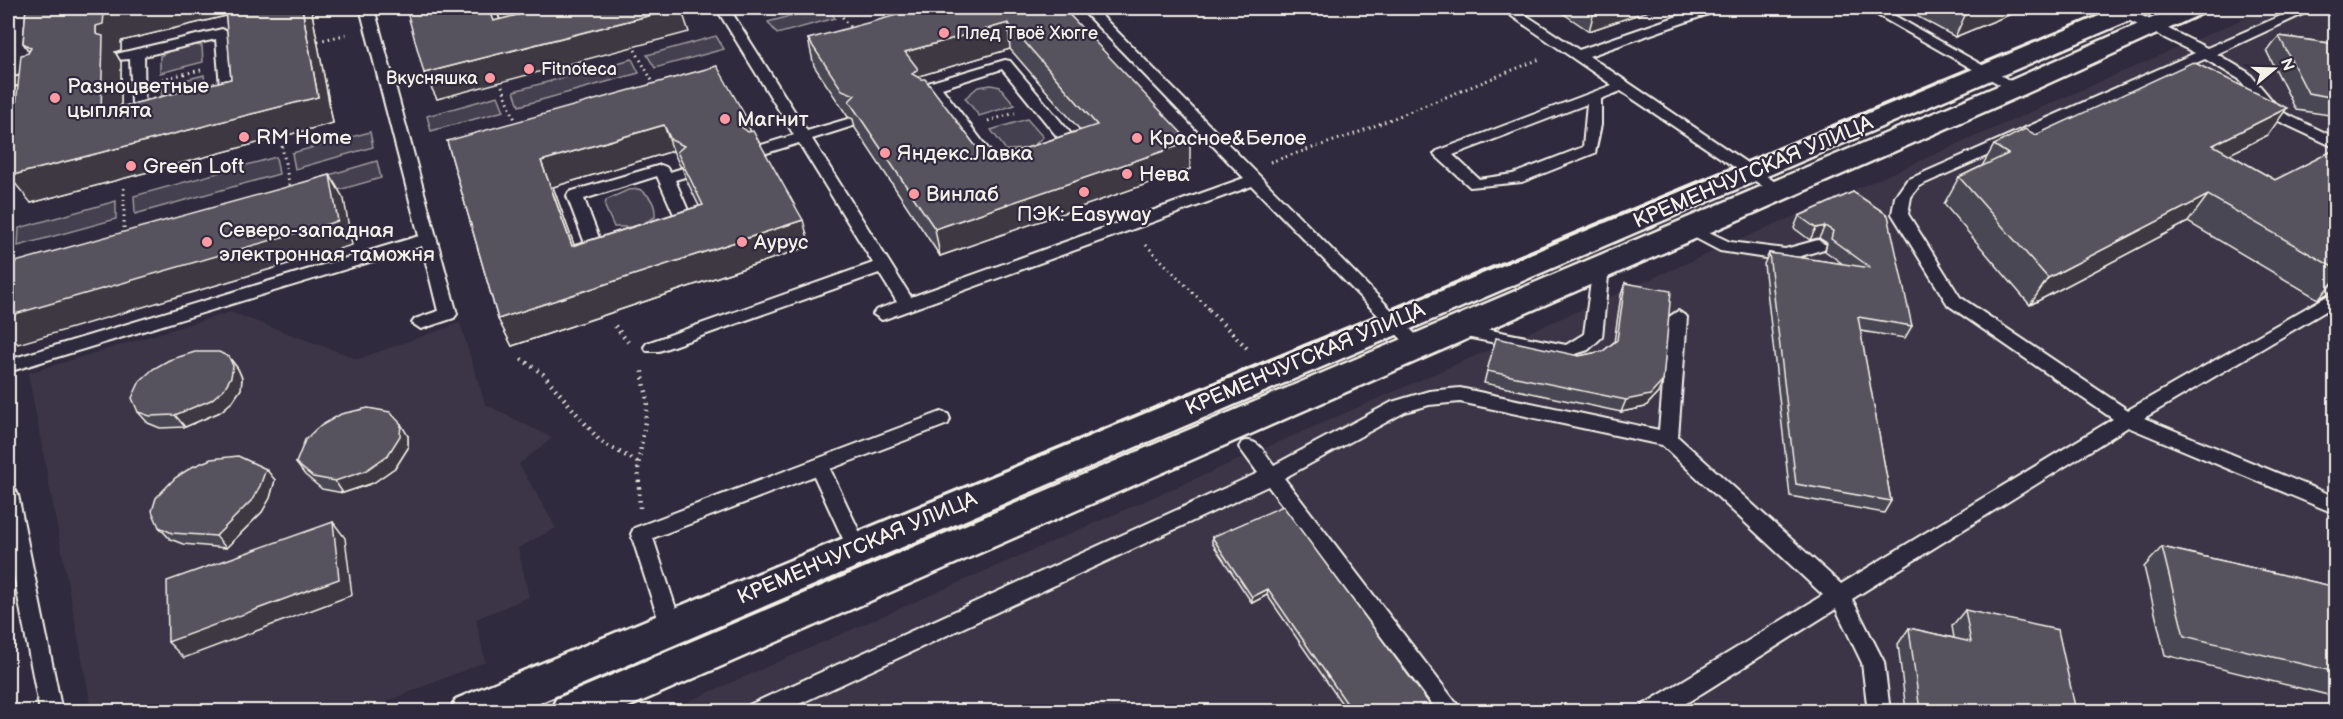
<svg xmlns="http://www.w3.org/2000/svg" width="2343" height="719" font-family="'Balsamiq Sans',sans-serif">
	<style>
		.built { fill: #3b3647 }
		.green { fill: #454050; stroke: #9c989c; stroke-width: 1.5 }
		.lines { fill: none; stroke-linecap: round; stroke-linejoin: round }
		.service-casing { stroke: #f4f1e8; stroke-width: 4 }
		.tertiary-casing { stroke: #f4f1e8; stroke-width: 5 }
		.path-far1 { stroke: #f4f1e8; stroke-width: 3; stroke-dasharray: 1.5 4; stroke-linecap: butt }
		.path { stroke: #f4f1e8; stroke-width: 4.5; stroke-dasharray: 1.5 5; stroke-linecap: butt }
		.service { fill: #2f2a3d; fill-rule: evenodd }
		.tertiary { fill: #2f2a3d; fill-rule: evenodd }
		.wall { fill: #4a4752; stroke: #f4f1e8; stroke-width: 1.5; fill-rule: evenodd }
		.shaded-wall { fill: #3c3942; stroke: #f4f1e8; stroke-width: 1.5 }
		.building { fill: #56525f; stroke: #f4f1e8; stroke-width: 1.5; fill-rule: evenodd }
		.poi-dot { fill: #ff9aa2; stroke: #2f2a3d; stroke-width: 2 }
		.labels { text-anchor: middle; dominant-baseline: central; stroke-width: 4.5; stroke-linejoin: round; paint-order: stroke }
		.far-poi-label { font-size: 18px; fill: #f4f1e8; stroke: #2f2a3d; text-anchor: start }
		.poi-label { font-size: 21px; fill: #f4f1e8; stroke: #2f2a3d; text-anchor: start }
		.street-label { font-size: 21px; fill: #f4f1e8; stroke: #2f2a3d }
	</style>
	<rect width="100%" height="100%" fill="#2f2a3d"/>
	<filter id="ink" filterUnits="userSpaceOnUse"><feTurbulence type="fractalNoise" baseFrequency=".0167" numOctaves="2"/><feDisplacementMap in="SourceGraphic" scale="12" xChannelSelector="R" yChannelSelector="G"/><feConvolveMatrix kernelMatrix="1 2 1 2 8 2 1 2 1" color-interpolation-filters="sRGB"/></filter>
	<g filter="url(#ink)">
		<g class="built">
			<polygon points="2268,8 2335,8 2335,711 664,712"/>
			<polygon points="230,312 358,359 460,323 485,404 552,438 519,464 556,528 518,548 529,597 476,619 485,662 362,711 92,711 28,373"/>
		</g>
		<g class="green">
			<polygon points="820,8 828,8 835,18 777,34 768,22"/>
			<polygon points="716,36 724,49 655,68 647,55"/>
			<polygon points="194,45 202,46 203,62 160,73 160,56 179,46"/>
			<polygon points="632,59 639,73 519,106 514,91"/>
			<polygon points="204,75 206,93 162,104 161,86"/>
			<polygon points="991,85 1000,87 1015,105 979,116 965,98 978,87"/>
			<polygon points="498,96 504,111 431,131 427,116"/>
			<polygon points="1027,119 1043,137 1030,149 1006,150 991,130"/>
			<polygon points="370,132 373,147 295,169 292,153"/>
			<polygon points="276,157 279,174 135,214 134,196"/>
			<polygon points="377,161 381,178 300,201 298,184"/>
			<path d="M639 189C650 195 656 204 655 217L636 227H614L605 207 606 200 628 190Z"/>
			<polygon points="116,201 116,219 18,246 19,228"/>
		</g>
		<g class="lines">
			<defs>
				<g id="service">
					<polygon points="360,8 374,8 457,314 454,318 421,329 412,323 415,319 438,311 422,246 8,372 8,360 419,236"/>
					<polygon points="497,8 509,8 517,28 525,32 523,35 507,37"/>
					<polygon points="716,8 729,8 807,131 851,118 858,122 856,125 812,139 911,297 1244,178 1080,8 1094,8 1426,345 1423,349 1411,349 1252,186 882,320 873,314 876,310 897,302 879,273 659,351 647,351 644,347 647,343 873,263 799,143 757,156 749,151 752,148 794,135"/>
					<path d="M1500 8H1515L1579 50 1701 8H1718L1717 11 1589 56 1787 190 1779 195 1773 193 1621 91 1601 99V125L1595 153 1522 182 1470 187 1437 157 1434 154 1437 151 1612 85ZM1587 104 1583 147 1513 174 1479 179 1453 155Z"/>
					<polygon points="1865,8 1881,8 2023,88 2016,92 2011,91"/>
					<path d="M2299 8H2316L2217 54 2249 73 2282 112 2336 138V148L2272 118 2239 79 2205 59 1919 186 1911 197 1908 214 1960 297 2128 410 2336 291V305L2144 418 2336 497V514L2128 427 1852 599 1884 662 1890 712H1868L1862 663 1836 609 1672 712H1640L1643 705 1823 595 1662 445 1460 402 1429 405 1405 412 1284 478 1463 712H1438L1268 486 782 712H746L749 705 1258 473 1239 447 1242 442C1258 437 1265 454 1274 465L1392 402 1429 391 1460 388 1659 430 1669 317 1678 311 1687 317 1678 437 1841 584 2113 419 1948 305 1892 214 1895 197 1907 180 2195 53 2120 16V10H2130L2207 48Z"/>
					<polygon points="222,29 229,33 235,100 233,103 224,105 217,101 221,98 216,39 144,56 145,118 149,122 143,126 133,126 130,59 116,60 116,54"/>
					<polygon points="1005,60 1010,61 1082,147 1070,153 1060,153 1057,150 1064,145 1002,69 942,88 1001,166 1008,164 1016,169 1013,172 998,177 993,175 937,101 926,104 919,100 931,93 926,86 928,83"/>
					<polygon points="41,72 46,73 46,79 8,87 8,79"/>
					<polygon points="661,165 666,167 670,172 683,168 691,173 688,176 675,180 693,222 691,226 672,231 666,230 664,226 666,222 676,219 657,176 584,199 601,243 612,243 614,247 612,251 595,255 589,254 567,196 569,192"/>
					<polygon points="1690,223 1730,242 1785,249 1818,240 1826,245 1824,249 1785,261 1720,251 1684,232 1682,228"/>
					<polygon points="1601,260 1609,266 1602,337 1588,350 1566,357 1456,335 1447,329 1456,323 1566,345 1584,334 1593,266"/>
					<polygon points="941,412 948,414 950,419 948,424 830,469 867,548 864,554 857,556 850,554 814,476 653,538 682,627 679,634 671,636 663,634 631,534 634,528"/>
					<polygon points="8,487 15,489 18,495 62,712 40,712 8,544"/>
				</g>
				<g id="tertiary">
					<path d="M2118 8H2150L2147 13 518 712H450L456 699C1010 468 1566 242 2118 8Z"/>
					<polygon points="2175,8 2206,8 2203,13 2025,94 617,712 550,712 556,699 2007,82"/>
				</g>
			</defs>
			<use href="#service" class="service-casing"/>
			<use href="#tertiary" class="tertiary-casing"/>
			<g class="path-far1">
				<polyline points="836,8 852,30"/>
				<polyline points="318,41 349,34"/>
				<polyline points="635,50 655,86"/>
				<polyline points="162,79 201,70"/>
				<polyline points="502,86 517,125"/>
				<polyline points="988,121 1015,113"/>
				<polyline points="282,146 290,189"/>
				<polyline points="1270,162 1352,135 1540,59"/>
				<polyline points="124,188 124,235"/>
				<polyline points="1146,245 1211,311"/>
			</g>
			<g class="path">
				<polyline points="1209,310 1250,351"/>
				<polyline points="615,326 628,342"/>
				<polyline points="521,359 543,374 600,441 639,463"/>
				<polyline points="640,508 638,466 648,402 641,367"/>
			</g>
			<use href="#service" class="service"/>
			<use href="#tertiary" class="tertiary"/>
		</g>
		<g class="wall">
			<path d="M26 8H311L333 123 31 203 29 52 23 43ZM226 16 231 79 121 107V62L115 52 121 50V41Z"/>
			<path d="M1063 8 1190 169 940 256 855 128 853 119 848 117 814 66 808 39ZM1010 49 1080 130 987 161 920 79 919 76Z"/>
			<polygon points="1555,8 1657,8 1589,31"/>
			<polygon points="1902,8 2026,8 1955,37"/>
			<polygon points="2279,36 2336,44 2336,116 2296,110 2267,52"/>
			<path d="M747 119 750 131 810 246 512 346 498 319 447 141ZM673 151 680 166 682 167 686 179 699 206 574 245 553 187Z"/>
			<polygon points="2036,135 2268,135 2229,154 2275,180 2336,149 2336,289 2318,299 2188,222 2030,305 1944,204 1959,177 1982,166 1994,145"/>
			<polygon points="1853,192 1912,326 1905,338 1860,331 1891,501 1884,513 1790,496 1764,264 1769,253 1843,264 1825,251 1827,243 1819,238 1810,240 1794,228 1799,216"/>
			<polygon points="1625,283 1658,393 1645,407 1621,412 1484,383 1487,371 1579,356 1603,351 1614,342 1621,295"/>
			<polygon points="229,357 238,369 242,378 241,389 233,401 220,412 185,427 160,428 148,423 138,412"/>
			<polygon points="408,436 408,448 396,467 373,483 343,493 322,489 305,475 296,463"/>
			<polygon points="275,480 270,498 262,512 226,548 183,544 170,539 159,527"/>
			<polygon points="1212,537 1431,711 1347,711 1267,595 1252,603 1212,543"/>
			<polygon points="2162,547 2336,587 2336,697 2165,655 2144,567"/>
			<polygon points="1965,610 2076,711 1906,711 1898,644 1909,628 1954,638 1952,626"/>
		</g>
		<g class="shaded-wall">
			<polygon points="134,8 235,8 238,13 121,41 121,50 115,52 121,62 121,139 101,112 96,34 96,26 104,14"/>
			<polygon points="302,8 311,8 333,123 31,203 9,176 318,97"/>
			<polygon points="488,8 489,8 504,46 493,21"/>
			<polygon points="679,8 681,8 689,32 437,99 424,73"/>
			<polygon points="1595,8 1657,8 1589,31"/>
			<polygon points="1977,8 2026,8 1955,37 1967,11"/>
			<polygon points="1008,23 1010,49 919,76 922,95 917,101 905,52"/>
			<polygon points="2287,108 2268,135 2194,172 2213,145"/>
			<polygon points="747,119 754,145 739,125"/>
			<polygon points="664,125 673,151 553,187 584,272 572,246 541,161"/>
			<polygon points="1190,142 1190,169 940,256 935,229"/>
			<polygon points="330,175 344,199 352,245 18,344 8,333 8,316"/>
			<polygon points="2208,195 2188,222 2030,305 2048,278"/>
			<polygon points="803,220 810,246 512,346 498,319"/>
			<polygon points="1825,226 1819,238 1810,240 1816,228"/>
			<polygon points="2336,279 2336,289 2318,299"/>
			<polygon points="229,357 238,369 242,378 241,389 233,401 220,412 185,427 175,415"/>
			<polygon points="1663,381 1658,393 1645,407 1621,412 1626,400"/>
			<polygon points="401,424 408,436 408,448 396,467 373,483 343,493 335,481"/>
			<polygon points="266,469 275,480 270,498 262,512 226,548 216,536"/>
			<polygon points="333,522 345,538 352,595 184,658 168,642"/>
			<polygon points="1268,589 1267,595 1252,603 1252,597"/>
			<polygon points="1432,707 1431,711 1423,711"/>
		</g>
		<g class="building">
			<polygon points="26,8 134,8 104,14 103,24 96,26 96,34 103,36 101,112 231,79 225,8 302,8 318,97 9,176 21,55 28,53 31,48 23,43"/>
			<polygon points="406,8 488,8 493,21 546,8 679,8 424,73"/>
			<path d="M923 8H1063L1190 142 935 229 849 101 855 95 842 90 808 39ZM1008 23 1097 125 987 161 925 79H921L912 74 918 69 905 52Z"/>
			<polygon points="1960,8 1977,8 1967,11"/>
			<polygon points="2279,36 2336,44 2336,98 2308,93"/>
			<polygon points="2193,62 2287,108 2213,145 2275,180 2336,149 2336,269 2208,195 2048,278 1959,177 2008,154 1994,145 2025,129 2036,135"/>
			<path d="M717 66 747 119 739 125 748 132 753 131 803 220 498 319 447 141ZM664 125 671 140 684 146 677 152 703 205 572 246 541 161Z"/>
			<polygon points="330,175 338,221 8,316 8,264"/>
			<polygon points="1853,192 1888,215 1912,326 1858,317 1891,501 1796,484 1769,253 1871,268 1831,239 1833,231 1825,226 1816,228 1799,216"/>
			<polygon points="1625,283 1671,291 1663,381 1650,395 1626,400 1487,371 1496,338 1579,356 1603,351 1617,340"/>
			<polygon points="195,352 219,352 229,357 233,366 231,377 224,389 211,400 175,415 150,416 138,412 132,398 140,381 153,369 169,360"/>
			<polygon points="368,408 390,412 401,424 400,436 388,455 365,471 335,481 313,477 296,463 305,440 317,428 341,414"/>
			<polygon points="238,456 266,469 260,486 252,500 216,536 172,533 159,527 152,511 156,498 175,478 192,467 211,459"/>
			<polygon points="1283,506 1432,707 1423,711 1352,711 1268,589 1252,597 1212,537"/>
			<polygon points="333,522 339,579 168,642 167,581"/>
			<polygon points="2162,547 2336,587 2336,672 2184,636"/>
			<polygon points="1965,610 2058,630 2076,711 1920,711 1909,628 1971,642"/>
		</g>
	</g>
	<g class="poi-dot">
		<circle cx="944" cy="33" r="6"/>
		<circle cx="529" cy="69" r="6"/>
		<circle cx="490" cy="78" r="6"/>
		<circle cx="55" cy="98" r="6"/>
		<circle cx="725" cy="119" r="6"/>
		<circle cx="244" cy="137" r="6"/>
		<circle cx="1137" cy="138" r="6"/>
		<circle cx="885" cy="153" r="6"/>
		<circle cx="131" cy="166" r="6"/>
		<circle cx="1127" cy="174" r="6"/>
		<circle cx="1084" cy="192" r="6"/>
		<circle cx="914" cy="194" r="6"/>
		<circle cx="207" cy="242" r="6"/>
		<circle cx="742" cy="242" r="6"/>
	</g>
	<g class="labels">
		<g class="far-poi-label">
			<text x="956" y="33">Плед Твоё Хюгге</text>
			<text x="541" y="69">Fitnoteca</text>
			<text x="478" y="78" text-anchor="end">Вкусняшка</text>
		</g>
		<g class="poi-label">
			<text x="67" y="86">Разноцветные<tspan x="67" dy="24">цыплята</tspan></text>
			<text x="737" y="119">Магнит</text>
			<text x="256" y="137">RM Home</text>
			<text x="1149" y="138">Красное&amp;Белое</text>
			<text x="897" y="153">Яндекс.Лавка</text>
			<text x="143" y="166">Green Loft</text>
			<text x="1139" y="174">Нева</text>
			<text x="926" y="194">Винлаб</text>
			<text x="1084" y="214" text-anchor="middle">ПЭК: Easyway</text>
			<text x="219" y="230">Северо-западная<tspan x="219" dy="24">электронная таможня</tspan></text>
			<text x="754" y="242">Аурус</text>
		</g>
		<g class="street-label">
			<text transform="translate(1753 172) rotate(-23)">КРЕМЕНЧУГСКАЯ УЛИЦА</text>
			<text transform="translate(1305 359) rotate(-23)">КРЕМЕНЧУГСКАЯ УЛИЦА</text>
			<text transform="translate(857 548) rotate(-23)">КРЕМЕНЧУГСКАЯ УЛИЦА</text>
		</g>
	</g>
	<rect width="2343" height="719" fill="none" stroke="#2f2a3d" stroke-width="30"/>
	<rect x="15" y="15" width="2313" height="689" fill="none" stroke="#f4f1e8" stroke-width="2" filter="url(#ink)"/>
	<g transform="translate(2274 69) rotate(71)" stroke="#2f2a3d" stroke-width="4.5" paint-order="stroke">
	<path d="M0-4.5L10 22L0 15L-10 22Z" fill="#f4f1e8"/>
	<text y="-9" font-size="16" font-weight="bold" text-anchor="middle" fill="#f4f1e8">N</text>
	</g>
</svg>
